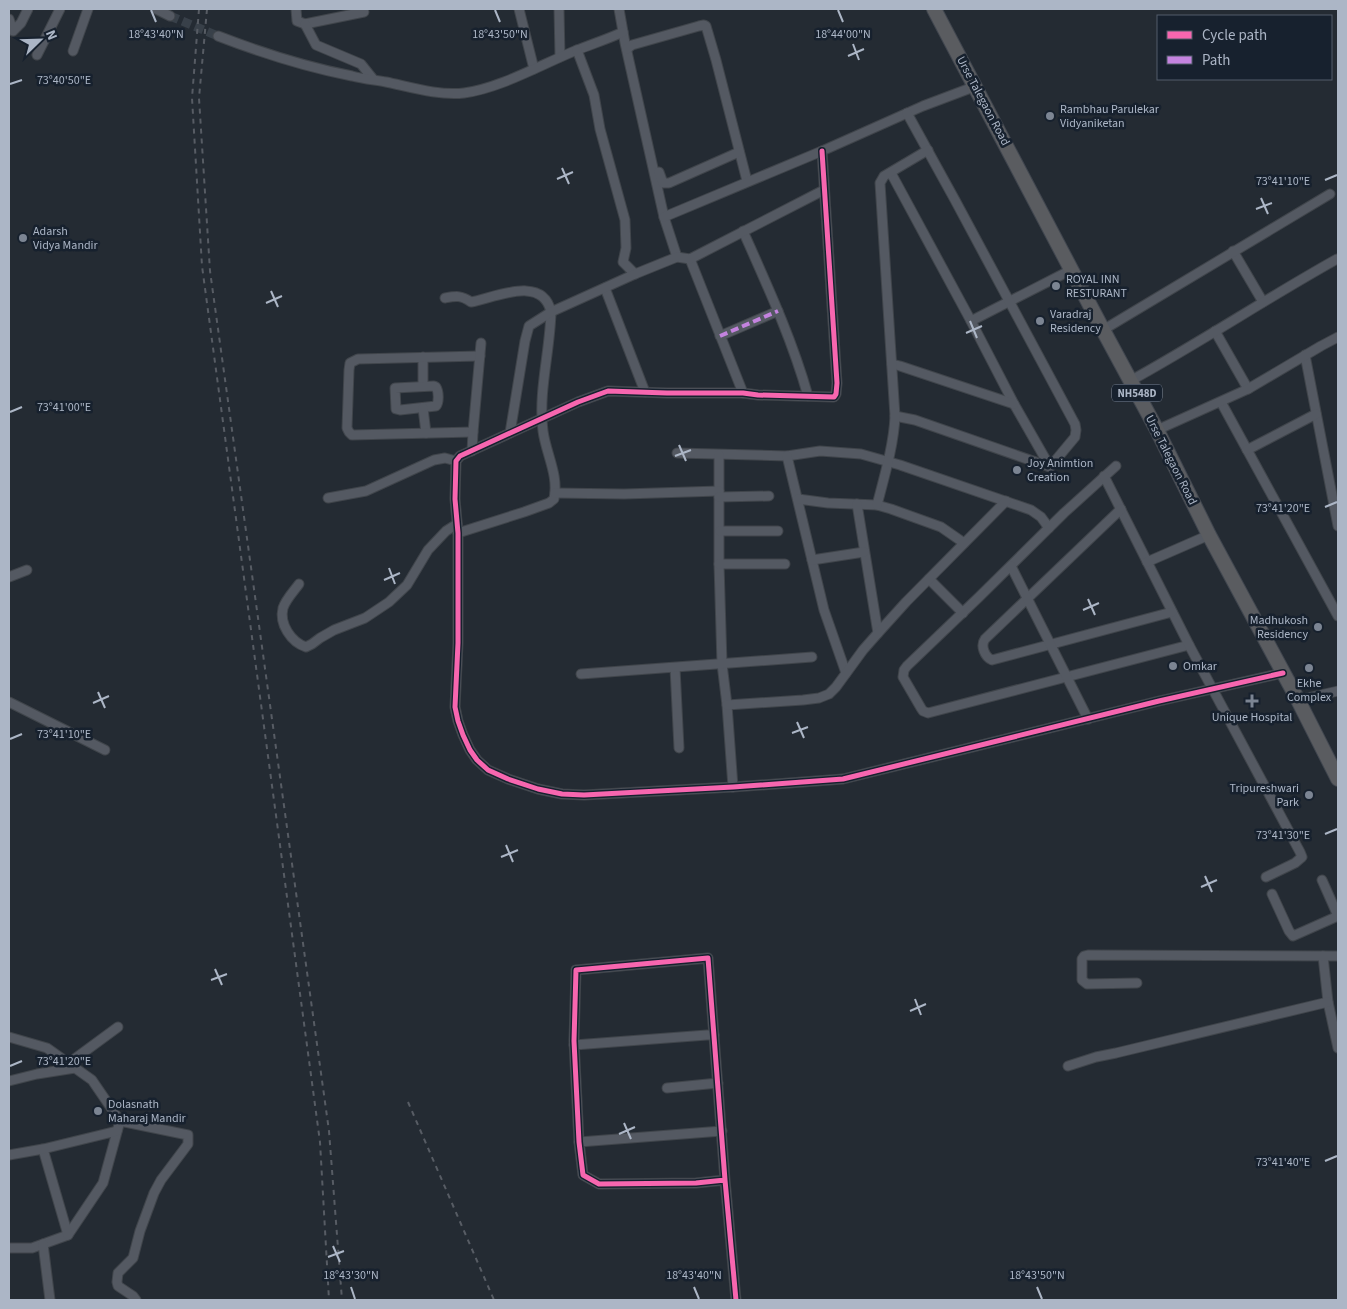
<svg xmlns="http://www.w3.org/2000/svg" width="1347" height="1309" font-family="'Source Sans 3',sans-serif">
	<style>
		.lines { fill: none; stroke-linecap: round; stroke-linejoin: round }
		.minor-tunnel { stroke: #384049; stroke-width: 9; stroke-dasharray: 9 4.5; stroke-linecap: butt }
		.minor-casing { stroke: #40454b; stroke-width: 11 }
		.highway-casing { stroke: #40464f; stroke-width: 16 }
		.minor { stroke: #545962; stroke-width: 9 }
		.highway { stroke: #5a5c60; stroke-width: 14 }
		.rail { stroke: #575c64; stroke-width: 2; stroke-dasharray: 5 5; stroke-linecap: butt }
		.quiet { stroke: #c483df; stroke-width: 4; stroke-dasharray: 8 4; stroke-linecap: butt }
		.cycleway-casing { stroke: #17212e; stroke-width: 8 }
		.cycleway { stroke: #f766af; stroke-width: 5 }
		.ticks { fill: none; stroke: #acb6c6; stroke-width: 2 }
		.poi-dot { fill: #7c8593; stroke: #17212e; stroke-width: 2 }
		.labels { text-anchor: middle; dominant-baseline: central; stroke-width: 5; stroke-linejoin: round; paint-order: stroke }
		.shield { fill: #17212e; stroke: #7f8998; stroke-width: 1 }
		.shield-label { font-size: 11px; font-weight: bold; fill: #acb6c6 }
		.street-label { font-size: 12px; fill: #acb6c6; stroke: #17212e }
		.poi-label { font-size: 12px; fill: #acb6c6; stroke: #17212e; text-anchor: start }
		.ticks-label { font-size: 12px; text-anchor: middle; fill: #acb6c6; stroke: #17212e; stroke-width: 5; stroke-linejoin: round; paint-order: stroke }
	</style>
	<rect width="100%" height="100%" fill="#242b33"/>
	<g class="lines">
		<polyline class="minor-tunnel" points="170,16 218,36"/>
		<defs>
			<g id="minor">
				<polyline points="156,9 170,16"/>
				<polyline points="296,9 297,21 305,24 364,12"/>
				<polyline points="519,9 534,69"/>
				<polyline points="559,9 560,57"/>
				<polyline points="619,9 625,43 664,217 677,257"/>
				<polyline points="9,19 13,31 21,23 28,9"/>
				<polyline points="305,24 316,45 361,64 373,79"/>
				<path d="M218 36C262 53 306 67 352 76 363 79 375 80 386 82 410 87 439 96 464 93 501 88 542 64 577 50 592 44 608 39 623 32"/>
				<polyline points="627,49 632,45 699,26 704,25 706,26 716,60 747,181"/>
				<polyline points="577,50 594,95 600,129 625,220 626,248 623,262 635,274"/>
				<polyline points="73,51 88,9"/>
				<polyline points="37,55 60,9"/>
				<polyline points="822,151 837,383 836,394 834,397 758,395 743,393 667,393 608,391 578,402 460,456 456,461 455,499 458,533 458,643 455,707 458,721 463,735 470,750 477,760 488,770 508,779 538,789 562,794 584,795 733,787 843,779 1159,701 1283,673"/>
				<polyline points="659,172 663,183 669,183 739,152"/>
				<polyline points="891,173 971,321 1014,404 1050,467"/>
				<polyline points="664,217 822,151 923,106 976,86"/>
				<path d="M743 231C767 285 792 339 808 396"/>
				<polyline points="1233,251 1263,302"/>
				<polyline points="690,259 743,393"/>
				<polyline points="605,288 645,392"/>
				<path d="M445 298C456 296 461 295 471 302 494 298 543 274 551 312 550 352 538 392 543 431 546 454 559 475 554 499L549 503 524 512 458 533"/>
				<polyline points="971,321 1071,270"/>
				<polyline points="1103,330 1330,194"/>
				<polyline points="1215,331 1248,389"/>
				<polyline points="720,336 778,311"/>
				<polyline points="1305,355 1338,526"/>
				<polyline points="423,357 423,386"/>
				<polyline points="892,364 900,366 1014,404"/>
				<path d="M1130 381C1201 342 1267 298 1337 259"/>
				<path d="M434 386 436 387C439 392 439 402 436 406L400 410 396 409 395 388Z"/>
				<polyline points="1221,402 1338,616"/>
				<polyline points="423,408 426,433"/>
				<polyline points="895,416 915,420 1050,467 1075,437 1076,430 1075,424 955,200 907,113"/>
				<polyline points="1157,430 1248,389 1321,346 1338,337"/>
				<polyline points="473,432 352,435 349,432 347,428 349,370 350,363 358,359 480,356"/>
				<polyline points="510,433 525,341 529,326 551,312 635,274 677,257 690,259 824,190"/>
				<polyline points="1247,450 1316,414"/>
				<polyline points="472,451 473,432 481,343"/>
				<polyline points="677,453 787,456 820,451 861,454 900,465 1031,510 1041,517 1049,528"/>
				<polyline points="719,455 719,564 722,664 727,705 733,787"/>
				<polyline points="787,456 824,610 846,673"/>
				<polyline points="1116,466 1064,513 979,597 907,666 904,670 903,677 921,708 923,711 928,713 1189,645"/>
				<polyline points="1104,476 1189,645 1300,852 1302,857 1295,863 1266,877"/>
				<polyline points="555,493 624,494 719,491"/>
				<polyline points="719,497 769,496"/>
				<polyline points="328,498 366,491 434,460 445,458 456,461"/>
				<polyline points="798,499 828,503 877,505 891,509 941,527 964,543"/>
				<polyline points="857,504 878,633"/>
				<path d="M877 505C884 478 894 444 895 416L880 183 884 176 928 150"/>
				<path d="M1121 509 985 639C980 646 985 657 992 660L1172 612"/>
				<polyline points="720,531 778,531"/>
				<polyline points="812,560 864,552"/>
				<polyline points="1147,562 1209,535"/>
				<polyline points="719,564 785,564"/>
				<polyline points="1011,566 1088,719"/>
				<polyline points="9,577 27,570"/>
				<polyline points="929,579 963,613"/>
				<path d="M299 584C294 591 286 599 283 608 279 624 291 642 306 647L312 644 320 638 334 630 365 618 389 602 407 585 428 550 446 531 457 524"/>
				<polyline points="675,668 679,748"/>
				<polyline points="581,674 812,657"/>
				<polyline points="1298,700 1338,691"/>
				<polyline points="9,702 105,750"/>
				<polyline points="727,705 803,700 819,698 829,694 836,687 863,650 878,633 906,602 1006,501"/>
				<polyline points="1272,894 1289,931 1293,936 1338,916 1322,880"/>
				<polyline points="1323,956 1328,1002 1338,1048"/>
				<polyline points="1137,983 1087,984 1082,980 1082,959 1084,956 1088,955 1338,956"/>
				<polyline points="9,1037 47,1048 92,1080 120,1121 103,1183 68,1235 32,1248 9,1248"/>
				<polyline points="574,1045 707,1035 714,1035"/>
				<polyline points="69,1063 118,1027"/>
				<polyline points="1068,1066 1096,1057 1116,1053 1328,1002"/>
				<polyline points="9,1081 37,1074 75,1068"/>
				<polyline points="667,1088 718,1083"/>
				<polyline points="120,1121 188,1135 188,1144 161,1180 154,1193 140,1231 133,1258 118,1273 117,1282 118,1286 133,1296 136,1300"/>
				<polyline points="579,1142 722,1131"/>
				<polyline points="43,1149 68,1235"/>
				<polyline points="9,1155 43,1149 117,1131"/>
				<polyline points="725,1180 696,1183 599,1184 583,1175 579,1142 574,1041 576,970 708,958 725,1180 736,1300"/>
				<polyline points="43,1244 50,1300"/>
			</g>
			<polyline id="highway" points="934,9 1103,330 1157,430 1209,535 1298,700 1338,779"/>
		</defs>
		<use href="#minor" class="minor-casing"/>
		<use href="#highway" class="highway-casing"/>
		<use href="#minor" class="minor"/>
		<use href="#highway" class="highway"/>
		<g class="rail">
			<polyline points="199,9 192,98 202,266 320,1142 329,1300"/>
			<polyline points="207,9 199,98 210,271 329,1131 342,1300"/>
			<polyline points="408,1102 494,1300"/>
		</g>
		<polyline class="quiet" points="720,336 778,311"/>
		<defs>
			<g id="cycleway">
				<polyline points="822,151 837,383 836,394 834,397 758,395 743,393 667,393 608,391 578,402 460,456 456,461 455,499 458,533 458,643 455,707 458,721 463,735 470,750 477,760 488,770 508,779 538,789 562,794 584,795 733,787 843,779 1159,701 1283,673"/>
				<polyline points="725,1180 696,1183 599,1184 583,1175 579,1142 574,1041 576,970 708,958 725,1180 736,1300"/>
			</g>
		</defs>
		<use href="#cycleway" class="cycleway-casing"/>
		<use href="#cycleway" class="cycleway"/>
	</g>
	<path class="ticks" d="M151 10 156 22M495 10 500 22M838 10 843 22M853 44 859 60M848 56 864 49M10 84 22 80M562 168 569 184M557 179 573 172M1325 180 1337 175M1261 198 1268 214M1256 209 1272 203M271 291 278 307M266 303 282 296M970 321 977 338M966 333 982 326M10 412 22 407M679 445 686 461M675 456 691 450M1325 507 1337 502M389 568 395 584M384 580 400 573M1088 599 1095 615M1083 610 1099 603M98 692 105 708M93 703 109 696M797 722 804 738M792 733 808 727M10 739 22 734M1325 834 1337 829M506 845 513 862M501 857 518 850M1205 876 1212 892M1201 887 1217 880M215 969 222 985M211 980 227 974M915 999 921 1015M910 1011 926 1004M10 1066 22 1061M624 1123 631 1139M619 1134 635 1127M1325 1161 1337 1156M333 1246 340 1262M328 1257 344 1251M351 1287 355 1299M694 1287 699 1299M1037 1287 1042 1299"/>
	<g class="poi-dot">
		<circle cx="1050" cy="116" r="5"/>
		<circle cx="23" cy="238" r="5"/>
		<circle cx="1056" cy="286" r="5"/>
		<circle cx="1040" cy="321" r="5"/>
		<circle cx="1017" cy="470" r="5"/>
		<circle cx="1318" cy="627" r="5"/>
		<circle cx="1173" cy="666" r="5"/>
		<circle cx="1309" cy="668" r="5"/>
		<path d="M1249.5 693.5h5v5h5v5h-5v5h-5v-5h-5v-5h5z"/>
		<circle cx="1309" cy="795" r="5"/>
		<circle cx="98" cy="1111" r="5"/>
	</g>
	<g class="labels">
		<rect class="shield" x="1112" y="384.5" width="50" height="17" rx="4"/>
		<g class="shield-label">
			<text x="1137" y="393">NH548D</text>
		</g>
		<g class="street-label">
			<text transform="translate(983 101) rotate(62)">Urse Talegaon Road</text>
			<text transform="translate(1171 460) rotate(63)">Urse Talegaon Road</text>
		</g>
		<g class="poi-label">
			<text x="1060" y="109">Rambhau Parulekar<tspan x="1060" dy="14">Vidyaniketan</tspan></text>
			<text x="33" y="231">Adarsh<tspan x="33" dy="14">Vidya Mandir</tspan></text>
			<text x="1066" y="279">ROYAL INN<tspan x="1066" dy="14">RESTURANT</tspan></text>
			<text x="1050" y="314">Varadraj<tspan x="1050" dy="14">Residency</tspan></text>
			<text x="1027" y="463">Joy Animtion<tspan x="1027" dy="14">Creation</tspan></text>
			<text x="1308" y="620" text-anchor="end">Madhukosh<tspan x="1308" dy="14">Residency</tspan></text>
			<text x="1183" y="666">Omkar</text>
			<text x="1309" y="683" text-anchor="middle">Ekhe<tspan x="1309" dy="14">Complex</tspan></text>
			<text x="1252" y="717" text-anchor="middle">Unique Hospital</text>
			<text x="1299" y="788" text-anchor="end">Tripureshwari<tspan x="1299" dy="14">Park</tspan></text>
			<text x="108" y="1104">Dolasnath<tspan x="108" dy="14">Maharaj Mandir</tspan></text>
		</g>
	</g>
	<g class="ticks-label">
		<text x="843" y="38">18°44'00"N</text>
		<text x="156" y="38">18°43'40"N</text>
		<text x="500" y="38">18°43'50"N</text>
		<text x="64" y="84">73°40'50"E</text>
		<text x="1283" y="185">73°41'10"E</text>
		<text x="64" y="411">73°41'00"E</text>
		<text x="1283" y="512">73°41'20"E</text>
		<text x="64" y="738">73°41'10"E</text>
		<text x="1283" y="839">73°41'30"E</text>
		<text x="64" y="1065">73°41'20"E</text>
		<text x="1283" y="1166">73°41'40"E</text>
		<text x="351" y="1279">18°43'30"N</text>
		<text x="694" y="1279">18°43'40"N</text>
		<text x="1037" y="1279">18°43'50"N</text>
	</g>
	<rect width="1347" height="1309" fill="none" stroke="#acb6c6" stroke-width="20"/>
	<rect x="1157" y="15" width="175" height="65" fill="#17212e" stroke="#535d6b"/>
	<rect x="1167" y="31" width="25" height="8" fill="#f766af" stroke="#535d6b"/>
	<text x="1202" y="40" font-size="15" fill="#acb6c6">Cycle path</text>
	<rect x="1167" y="56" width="25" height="8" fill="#c483df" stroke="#535d6b"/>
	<text x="1202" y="65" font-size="15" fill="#acb6c6">Path</text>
	<g transform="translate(40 40) rotate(67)" stroke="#17212e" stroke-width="4" paint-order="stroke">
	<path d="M0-4L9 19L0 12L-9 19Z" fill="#acb6c6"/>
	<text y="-8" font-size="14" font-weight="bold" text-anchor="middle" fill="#acb6c6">N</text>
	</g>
</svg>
